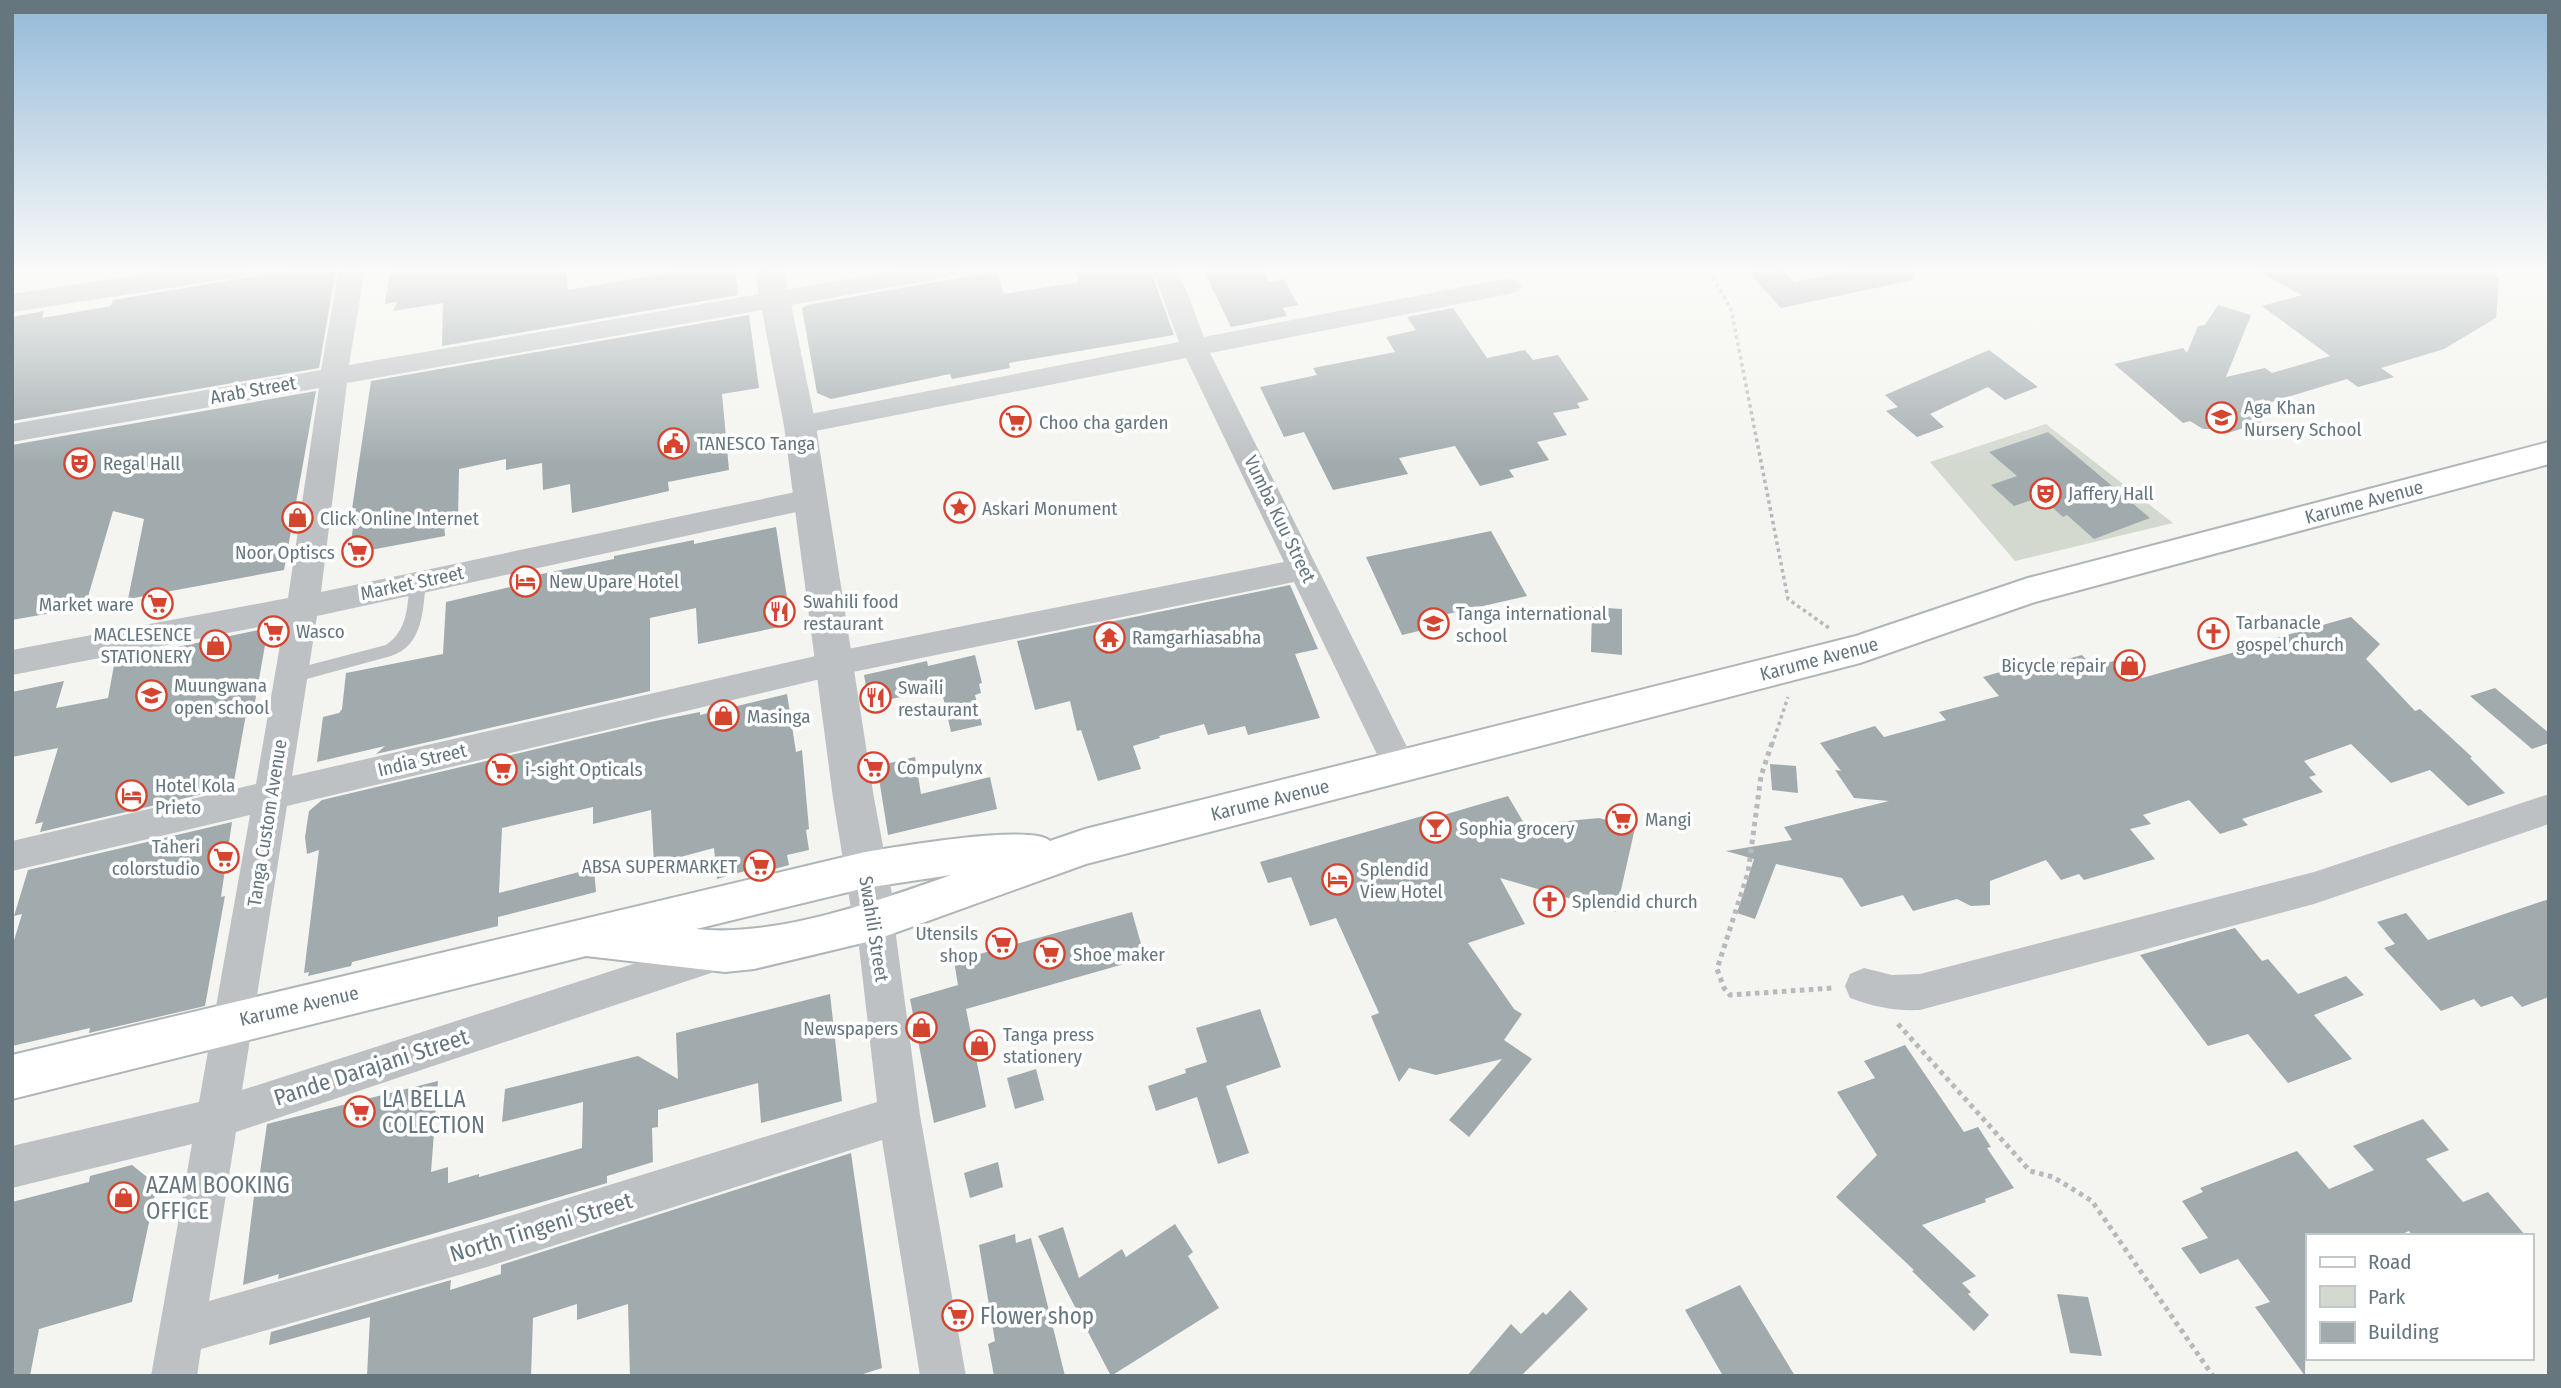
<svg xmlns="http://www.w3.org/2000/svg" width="2561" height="1388" font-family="'Fira Sans Condensed',sans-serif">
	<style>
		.green { fill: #d4d9d0 }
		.building { fill: #a1abae }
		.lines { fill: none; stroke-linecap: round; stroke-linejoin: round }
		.secondary-casing { stroke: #b0b5b8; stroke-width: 4 }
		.path-far1 { stroke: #b7babc; stroke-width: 3.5; stroke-dasharray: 3.5 3.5; stroke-linecap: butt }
		.path { stroke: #b7babc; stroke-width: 5; stroke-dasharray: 4.5 4.5; stroke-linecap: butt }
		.service { fill: #bdc1c4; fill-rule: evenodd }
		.minor { fill: #bdc1c4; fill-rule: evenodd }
		.tertiary { fill: #bdc1c4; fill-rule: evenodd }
		.secondary { fill: #fff; fill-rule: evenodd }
		.labels { text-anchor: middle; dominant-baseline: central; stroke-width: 7; stroke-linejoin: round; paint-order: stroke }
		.street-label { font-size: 19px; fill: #65767f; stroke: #fff }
		.poi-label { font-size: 19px; fill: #65767f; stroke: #fff; text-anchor: start }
		.near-street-label { font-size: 23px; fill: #65767f; stroke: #fff }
		.near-poi-label { font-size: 23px; fill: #65767f; stroke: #fff; text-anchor: start }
	</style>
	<rect width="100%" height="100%" fill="#f4f4f0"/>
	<polygon class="green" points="2046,424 2173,523 2015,561 1930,462"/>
	<g class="building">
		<polygon points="295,269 336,269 319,368 12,421 12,317 44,311 42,318 111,306 113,300"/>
		<polygon points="390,269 566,269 568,290 671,272 671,269 735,269 738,295 442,346 443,303 393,311 397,302 385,304"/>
		<polygon points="1074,269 1150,269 1174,335 1009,363 1010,368 952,379 950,374 831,399 817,393 802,308 807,305 996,271 1004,294 1079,282"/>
		<polygon points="1203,269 1263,269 1269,282 1284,279 1298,305 1283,308 1287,316 1231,327"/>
		<polygon points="1746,269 1782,269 1794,282 1854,269 1912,269 1913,280 1781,308"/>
		<polygon points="2253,269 2497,269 2496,277 2499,278 2496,318 2444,349 2381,368 2394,377 2358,387 2347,379 2258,406 2265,411 2253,415 2262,422 2228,433 2223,429 2203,429 2190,421 2183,423 2114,364 2183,348 2187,353 2198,326 2205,325 2218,305 2251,315 2226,377 2265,368 2272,373 2330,356 2262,306 2302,295"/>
		<polygon points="1453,308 1487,358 1525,350 1533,360 1558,355 1589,400 1577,403 1580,408 1553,413 1567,435 1537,442 1549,460 1509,470 1514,477 1480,486 1455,446 1399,458 1408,474 1333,490 1304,432 1284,437 1260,387 1317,375 1313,368 1395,352 1386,337 1416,330 1407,317"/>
		<polygon points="749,315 759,388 722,394 729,470 668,482 669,491 572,513 570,484 543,490 542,463 506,470 506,459 459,469 458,518 444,521 445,536 349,554 356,508 352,509 371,381"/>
		<polygon points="1989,350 2038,387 2005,400 1988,387 1930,414 1944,427 1917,437 1886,411 1898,407 1885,395"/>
		<polygon points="316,391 284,570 128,599 144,519 113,511 85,607 12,620 12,445"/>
		<polygon points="2048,432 2150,518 2094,539 2067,515 2063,517 2041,497 2014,506 1991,485 2017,476 1989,452"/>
		<polygon points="776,527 789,610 782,611 784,626 698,644 696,608 650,618 650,691 376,754 385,746 317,762 323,717 339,713 342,709 346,673 443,654 446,602 527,583 527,577 614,559 614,556 694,540 694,544"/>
		<polygon points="1491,531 1527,596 1439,616 1444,625 1402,635 1366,557"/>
		<polygon points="1290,585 1318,649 1295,654 1320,718 1248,735 1245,726 1208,735 1204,724 1159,736 1160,738 1133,746 1141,769 1098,781 1081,730 1077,731 1070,701 1035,710 1017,641"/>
		<polygon points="1592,607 1622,609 1622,655 1591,652"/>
		<polygon points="2351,617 2380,644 2366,659 2415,711 2420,709 2472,757 2470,758 2505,793 2468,806 2430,770 2391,783 2351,744 2304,761 2316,775 2309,777 2323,792 2242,819 2248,825 2220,834 2189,800 2143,815 2151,824 2130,829 2155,859 2084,880 2079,874 2061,880 2046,860 1990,881 1990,905 1971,906 1957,899 1913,911 1903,895 1861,907 1842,878 1776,864 1755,919 1737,913 1754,859 1726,851 1792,840 1784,827 1889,801 1854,798 1835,770 1841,771 1820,743 1875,726 1884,737 1946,720 1939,712 1999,696 1983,677 2041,660 2045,665 2082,655 2093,667 2124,658 2142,678 2278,640 2276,638"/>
		<polygon points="268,628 255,702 248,703 233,787 40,832 43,822 35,824 58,748 12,757 12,692 64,681 56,708 108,698 115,660"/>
		<polygon points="975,655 982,683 979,684 981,693 975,695 982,725 951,732 941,688 869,704 864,675 927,661 928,666"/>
		<polygon points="2495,688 2549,733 2549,743 2532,749 2470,696"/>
		<polygon points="787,694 796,752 802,750 809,829 806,830 809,850 787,855 789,865 753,875 752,869 717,879 714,848 654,864 651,810 593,824 593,807 571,812 502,828 499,893 594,868 596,892 498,917 498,926 352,962 351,966 308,976 309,972 304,973 319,850 307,854 305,837 309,811 322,800 650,722 700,712 700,715"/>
		<polygon points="915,757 921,794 990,777 997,809 888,835 877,766"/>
		<polygon points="1770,764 1796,766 1798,793 1772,790"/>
		<polygon points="1508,796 1525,825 1599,818 1635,828 1616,912 1500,878 1525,924 1468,943 1514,1009 1522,1014 1504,1040 1532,1059 1469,1137 1449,1120 1502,1059 1436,1075 1409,1068 1399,1082 1371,1016 1379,1013 1336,918 1310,926 1291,877 1268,883 1260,862 1426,815 1440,816"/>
		<polygon points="232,822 221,897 225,896 205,1006 89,1033 90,1028 12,1046 12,947 22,914 14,916 28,870"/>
		<polygon points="2549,899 2549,997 2522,1007 2512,996 2481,1007 2474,999 2441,1011 2384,948 2395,944 2377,922 2406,913 2428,940"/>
		<polygon points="1132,912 1145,958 966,1009 986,1107 934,1123 910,999 958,985 954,961"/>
		<polygon points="2235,928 2262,961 2268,959 2298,994 2346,976 2364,995 2314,1015 2352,1059 2288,1083 2248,1034 2208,1046 2140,955"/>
		<polygon points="830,994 842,1101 761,1123 758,1083 658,1110 658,1127 652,1128 653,1162 607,1176 607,1183 278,1279 279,1274 243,1285 256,1180 259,1179 267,1124 438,1081 431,1172 448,1167 448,1183 479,1174 479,1177 582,1148 583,1102 502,1122 505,1089 638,1056 678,1079 676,1033"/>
		<polygon points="1260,1009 1281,1067 1226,1086 1249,1153 1218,1164 1197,1097 1156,1111 1148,1086 1186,1073 1185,1069 1207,1062 1196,1028"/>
		<polygon points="1905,1045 1964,1132 1978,1127 1991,1147 1987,1148 2014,1188 1985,1199 1986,1202 1922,1225 1976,1276 1962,1283 1971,1292 1968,1294 1989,1315 1974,1331 1912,1271 1914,1270 1836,1197 1877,1155 1837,1092 1875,1078 1864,1061"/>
		<polygon points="1036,1069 1044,1100 1015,1109 1007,1078"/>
		<polygon points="2423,1119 2449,1150 2426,1159 2463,1202 2488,1192 2526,1236 2413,1236 2409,1231 2398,1236 2307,1236 2305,1376 2255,1307 2270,1302 2238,1259 2200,1274 2181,1248 2208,1238 2182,1201 2203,1192 2200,1188 2297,1151 2329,1189 2374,1170 2353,1146"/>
		<polygon points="851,1153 882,1368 857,1376 630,1376 628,1304 577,1320 577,1304 533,1318 531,1376 367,1376 370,1317 269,1345 271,1332 451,1280 450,1290 501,1274 501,1265"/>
		<polygon points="998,1162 1003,1187 970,1198 964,1173"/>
		<polygon points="132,1165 157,1185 132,1302 39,1329 30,1376 12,1376 12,1202 89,1182 90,1176"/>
		<polygon points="1175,1224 1193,1252 1188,1256 1219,1308 1111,1376 1038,1236 1063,1227 1079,1278 1122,1249 1126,1257"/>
		<polygon points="1015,1234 1016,1243 1031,1238 1065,1376 994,1376 988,1344 995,1341 979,1245"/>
		<polygon points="1740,1285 1795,1376 1723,1376 1685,1310"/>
		<polygon points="1570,1290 1588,1309 1521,1376 1467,1376 1511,1324 1521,1334 1543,1312 1546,1315"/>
		<polygon points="2057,1294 2088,1297 2102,1356 2070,1353"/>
	</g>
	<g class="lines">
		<defs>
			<path id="secondary" d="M2549 442V464L2035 602 1860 663 1086 864 875 940 754 969 725 972 586 956 12 1099V1055L865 852C895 847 1033 823 1050 841L1085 829 1856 636 2028 578ZM951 875C878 901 774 938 696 929L865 888Z"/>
		</defs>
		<use href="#secondary" class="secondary-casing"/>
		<g class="path-far1">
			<polyline points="1702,269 1713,278 1731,309 1788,599 1829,628"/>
			<polyline points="1772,745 1788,697"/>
		</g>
		<g class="path">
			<polyline points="1772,743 1761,776 1748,873 1717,969 1724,988 1730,995 1833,988"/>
			<polyline points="1898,1024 2030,1171 2053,1177 2092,1201 2213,1376"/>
		</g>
		<path class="service" d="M418 576 426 582C423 610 423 646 391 656L292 683 286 681 283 676 286 671 386 645C408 630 407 607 410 582Z"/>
		<g class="minor">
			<polygon points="339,269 365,269 349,365 905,269 962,269 959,274 950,277 347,383 321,592 810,489 820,492 825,499 820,506 810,509 317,616 292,776 833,652 1284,562 1186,358 800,434 790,432 786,425 790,418 800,416 1179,342 1152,269 1178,269 1204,337 1509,278 1518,281 1522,286 1518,291 1509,294 1210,353 1417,767 1412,777 1400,781 1388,777 1294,582 833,676 287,806 242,1090 723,935 736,940 742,952 736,964 723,969 236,1132 209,1301 487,1223 877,1102 856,921 862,909 875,905 888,909 894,921 920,1115 966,1376 920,1376 882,1140 487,1267 201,1349 197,1376 151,1376 192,1144 12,1188 12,1146 199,1102 250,815 12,871 12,841 256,784 284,622 12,675 12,650 288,598 319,388 12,442 12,424 321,370"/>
			<path d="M2549 794V824L2314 904 1920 1010C1895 1011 1874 1007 1850 998L1845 986 1850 974 1864 968 1892 975 1920 974 2314 872Z"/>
		</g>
		<g class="tertiary">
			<polygon points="175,269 249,269 245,275 235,278 12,312 12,294"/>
			<polygon points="754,269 784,269 816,426 874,798 897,921 890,934 875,940 860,934 853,921 833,798 784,426"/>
		</g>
		<use href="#secondary" class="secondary"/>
	</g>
	<linearGradient id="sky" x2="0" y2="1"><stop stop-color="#93b9d9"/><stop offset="0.58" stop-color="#fafaf8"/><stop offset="1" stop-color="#fafaf8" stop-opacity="0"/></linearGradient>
	<rect width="2561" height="464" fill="url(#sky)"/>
	<defs>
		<symbol id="school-ring" viewBox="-11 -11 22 22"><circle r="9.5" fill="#fff" stroke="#d5442f" stroke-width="1.5"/><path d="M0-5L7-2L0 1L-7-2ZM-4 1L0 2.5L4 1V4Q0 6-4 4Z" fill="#d5442f"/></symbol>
		<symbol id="supermarket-ring" viewBox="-11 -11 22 22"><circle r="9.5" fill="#fff" stroke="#d5442f" stroke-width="1.5"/><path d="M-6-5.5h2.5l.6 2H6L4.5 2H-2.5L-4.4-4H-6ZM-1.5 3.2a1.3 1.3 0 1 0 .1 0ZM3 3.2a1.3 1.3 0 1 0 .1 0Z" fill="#d5442f"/></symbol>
		<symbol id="civic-ring" viewBox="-11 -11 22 22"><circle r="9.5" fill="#fff" stroke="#d5442f" stroke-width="1.5"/><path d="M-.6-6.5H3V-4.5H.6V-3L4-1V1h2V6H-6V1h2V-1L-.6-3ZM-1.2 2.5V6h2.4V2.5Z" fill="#d5442f"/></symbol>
		<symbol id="theatre-ring" viewBox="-11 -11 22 22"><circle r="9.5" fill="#fff" stroke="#d5442f" stroke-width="1.5"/><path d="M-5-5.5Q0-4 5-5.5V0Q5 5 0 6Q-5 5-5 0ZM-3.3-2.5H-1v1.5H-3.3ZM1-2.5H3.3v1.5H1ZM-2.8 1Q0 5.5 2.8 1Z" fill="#d5442f"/></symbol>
		<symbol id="sight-ring" viewBox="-11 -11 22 22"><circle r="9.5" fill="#fff" stroke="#d5442f" stroke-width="1.5"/><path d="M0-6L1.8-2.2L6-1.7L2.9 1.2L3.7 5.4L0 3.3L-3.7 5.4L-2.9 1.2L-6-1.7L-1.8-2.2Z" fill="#d5442f"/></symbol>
		<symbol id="shop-ring" viewBox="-11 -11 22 22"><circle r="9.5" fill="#fff" stroke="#d5442f" stroke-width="1.5"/><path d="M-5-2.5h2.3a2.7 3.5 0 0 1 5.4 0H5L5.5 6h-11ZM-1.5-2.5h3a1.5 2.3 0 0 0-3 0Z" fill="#d5442f"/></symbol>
		<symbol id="hotel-ring" viewBox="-11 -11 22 22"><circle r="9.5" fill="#fff" stroke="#d5442f" stroke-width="1.5"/><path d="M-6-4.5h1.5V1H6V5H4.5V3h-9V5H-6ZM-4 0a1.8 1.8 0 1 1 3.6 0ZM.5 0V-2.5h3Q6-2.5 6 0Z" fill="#d5442f"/></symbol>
		<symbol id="restaurant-ring" viewBox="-11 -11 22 22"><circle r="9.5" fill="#fff" stroke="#d5442f" stroke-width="1.5"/><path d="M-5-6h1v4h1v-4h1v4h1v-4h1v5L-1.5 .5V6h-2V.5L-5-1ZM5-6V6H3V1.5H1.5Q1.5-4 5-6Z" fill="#d5442f"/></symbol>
		<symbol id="church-ring" viewBox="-11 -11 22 22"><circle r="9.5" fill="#fff" stroke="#d5442f" stroke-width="1.5"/><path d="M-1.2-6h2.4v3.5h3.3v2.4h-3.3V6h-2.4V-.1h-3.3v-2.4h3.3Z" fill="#d5442f"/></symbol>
		<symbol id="temple-ring" viewBox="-11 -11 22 22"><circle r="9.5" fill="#fff" stroke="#d5442f" stroke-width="1.5"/><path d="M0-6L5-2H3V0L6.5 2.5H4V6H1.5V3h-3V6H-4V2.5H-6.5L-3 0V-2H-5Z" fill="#d5442f"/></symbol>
		<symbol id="university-ring" viewBox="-11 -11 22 22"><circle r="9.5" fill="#fff" stroke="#d5442f" stroke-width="1.5"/><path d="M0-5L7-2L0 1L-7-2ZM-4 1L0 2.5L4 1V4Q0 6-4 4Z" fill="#d5442f"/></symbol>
		<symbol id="bar-ring" viewBox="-11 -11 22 22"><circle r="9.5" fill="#fff" stroke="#d5442f" stroke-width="1.5"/><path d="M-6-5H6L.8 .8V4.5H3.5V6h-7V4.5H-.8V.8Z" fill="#d5442f"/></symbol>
	</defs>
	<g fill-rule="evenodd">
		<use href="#school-ring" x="2204" y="400" width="35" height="35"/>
		<use href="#supermarket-ring" x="998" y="404" width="35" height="35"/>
		<use href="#civic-ring" x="656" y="426" width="35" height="35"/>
		<use href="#theatre-ring" x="62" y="446" width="35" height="35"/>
		<use href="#theatre-ring" x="2028" y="476" width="35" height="35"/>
		<use href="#sight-ring" x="942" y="490" width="35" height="35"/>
		<use href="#shop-ring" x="280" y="500" width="35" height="35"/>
		<use href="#supermarket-ring" x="340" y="534" width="35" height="35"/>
		<use href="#hotel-ring" x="508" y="564" width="35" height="35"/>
		<use href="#supermarket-ring" x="140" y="586" width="35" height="35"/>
		<use href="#restaurant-ring" x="762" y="594" width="35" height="35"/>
		<use href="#school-ring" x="1416" y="606" width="35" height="35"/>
		<use href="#supermarket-ring" x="256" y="614" width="35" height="35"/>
		<use href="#church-ring" x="2196" y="616" width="35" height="35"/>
		<use href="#temple-ring" x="1092" y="620" width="35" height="35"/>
		<use href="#shop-ring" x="198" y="628" width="35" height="35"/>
		<use href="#shop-ring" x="2112" y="648" width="35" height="35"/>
		<use href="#university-ring" x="134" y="678" width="35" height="35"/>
		<use href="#restaurant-ring" x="858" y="680" width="35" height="35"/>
		<use href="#shop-ring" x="706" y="698" width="35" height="35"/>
		<use href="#supermarket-ring" x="856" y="750" width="35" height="35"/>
		<use href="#supermarket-ring" x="484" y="752" width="35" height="35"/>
		<use href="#hotel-ring" x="114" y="778" width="35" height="35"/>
		<use href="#supermarket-ring" x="1604" y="802" width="35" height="35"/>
		<use href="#bar-ring" x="1418" y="810" width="35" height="35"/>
		<use href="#supermarket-ring" x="206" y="840" width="35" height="35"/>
		<use href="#supermarket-ring" x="742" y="848" width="35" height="35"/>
		<use href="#hotel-ring" x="1320" y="862" width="35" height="35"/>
		<use href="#church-ring" x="1532" y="884" width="35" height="35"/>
		<use href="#supermarket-ring" x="984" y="926" width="35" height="35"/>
		<use href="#supermarket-ring" x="1032" y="936" width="35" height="35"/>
		<use href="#shop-ring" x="904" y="1010" width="35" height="35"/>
		<use href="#shop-ring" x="962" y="1028" width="35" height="35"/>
		<use href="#supermarket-ring" x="342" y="1094" width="35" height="35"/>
		<use href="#shop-ring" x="106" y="1180" width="35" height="35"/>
		<use href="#supermarket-ring" x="940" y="1298" width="35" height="35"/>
	</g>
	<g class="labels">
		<g class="street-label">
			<text transform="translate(253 390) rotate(-10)">Arab Street</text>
			<text transform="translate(2364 502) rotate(-15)">Karume Avenue</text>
			<text transform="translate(1280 519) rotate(64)">Vumba Kuu Street</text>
			<text transform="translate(412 583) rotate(-12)">Market Street</text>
			<text transform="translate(1819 659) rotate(-15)">Karume Avenue</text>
			<text transform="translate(422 760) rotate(-13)">India Street</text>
			<text transform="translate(1270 800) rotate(-14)">Karume Avenue</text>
			<text transform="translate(267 823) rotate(-81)">Tanga Custom Avenue</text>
			<text transform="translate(874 929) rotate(81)">Swahili Street</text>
			<text transform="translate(299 1006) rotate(-13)">Karume Avenue</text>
		</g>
		<g class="poi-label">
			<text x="2244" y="407">Aga Khan<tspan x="2244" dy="22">Nursery School</tspan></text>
			<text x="1039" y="422">Choo cha garden</text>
			<text x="697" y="443">TANESCO Tanga</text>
			<text x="103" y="463">Regal Hall</text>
			<text x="2068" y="493">Jaffery Hall</text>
			<text x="982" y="508">Askari Monument</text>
			<text x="320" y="518">Click Online Internet</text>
			<text x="335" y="552" text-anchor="end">Noor Optiscs</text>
			<text x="549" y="581">New Upare Hotel</text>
			<text x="803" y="601">Swahili food<tspan x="803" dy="22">restaurant</tspan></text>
			<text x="134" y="604" text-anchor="end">Market ware</text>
			<text x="1456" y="613">Tanga international<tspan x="1456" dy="22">school</tspan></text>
			<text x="2236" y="622">Tarbanacle<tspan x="2236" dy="22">gospel church</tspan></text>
			<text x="296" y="631">Wasco</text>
			<text x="192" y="634" text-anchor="end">MACLESENCE<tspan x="192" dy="22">STATIONERY</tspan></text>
			<text x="1132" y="637">Ramgarhiasabha</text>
			<text x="2106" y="665" text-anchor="end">Bicycle repair</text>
			<text x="174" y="685">Muungwana<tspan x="174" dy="22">open school</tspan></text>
			<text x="898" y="687">Swaili<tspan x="898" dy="22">restaurant</tspan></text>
			<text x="747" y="716">Masinga</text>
			<text x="897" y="767">Compulynx</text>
			<text x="525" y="769">i-sight Opticals</text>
			<text x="155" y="785">Hotel Kola<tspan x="155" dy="22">Prieto</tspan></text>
			<text x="1645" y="819">Mangi</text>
			<text x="1459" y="828">Sophia grocery</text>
			<text x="200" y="846" text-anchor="end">Taheri<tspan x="200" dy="22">colorstudio</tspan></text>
			<text x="737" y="866" text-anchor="end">ABSA SUPERMARKET</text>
			<text x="1360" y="869">Splendid<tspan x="1360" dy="22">View Hotel</tspan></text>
			<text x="1572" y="901">Splendid church</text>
			<text x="978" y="933" text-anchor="end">Utensils<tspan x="978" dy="22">shop</tspan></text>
			<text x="1073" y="954">Shoe maker</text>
			<text x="898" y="1028" text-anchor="end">Newspapers</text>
			<text x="1003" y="1034">Tanga press<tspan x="1003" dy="22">stationery</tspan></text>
		</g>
		<g class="near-street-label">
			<text transform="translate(371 1067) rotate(-18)">Pande Darajani Street</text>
			<text transform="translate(541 1227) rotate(-17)">North Tingeni Street</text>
		</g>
		<g class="near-poi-label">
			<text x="382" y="1099">LA BELLA<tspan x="382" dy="26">COLECTION</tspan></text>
			<text x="146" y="1185">AZAM BOOKING<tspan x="146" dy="26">OFFICE</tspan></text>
			<text x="980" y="1316">Flower shop</text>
		</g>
	</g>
	<rect width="2561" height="1388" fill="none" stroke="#65767f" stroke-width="28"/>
	<rect x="2306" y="1234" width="228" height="126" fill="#ffffff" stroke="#c1c8cc" stroke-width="2"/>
	<rect x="2320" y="1257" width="35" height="10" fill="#ffffff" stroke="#c1c8cc" stroke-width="2"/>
	<text x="2368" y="1269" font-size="21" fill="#65767f">Road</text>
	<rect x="2320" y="1286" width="35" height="21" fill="#d4d9d0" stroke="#c1c8cc" stroke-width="2"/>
	<text x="2368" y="1304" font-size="21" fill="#65767f">Park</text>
	<rect x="2320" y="1322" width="35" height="21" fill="#a1abae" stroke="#c1c8cc" stroke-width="2"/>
	<text x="2368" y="1339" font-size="21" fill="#65767f">Building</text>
</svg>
